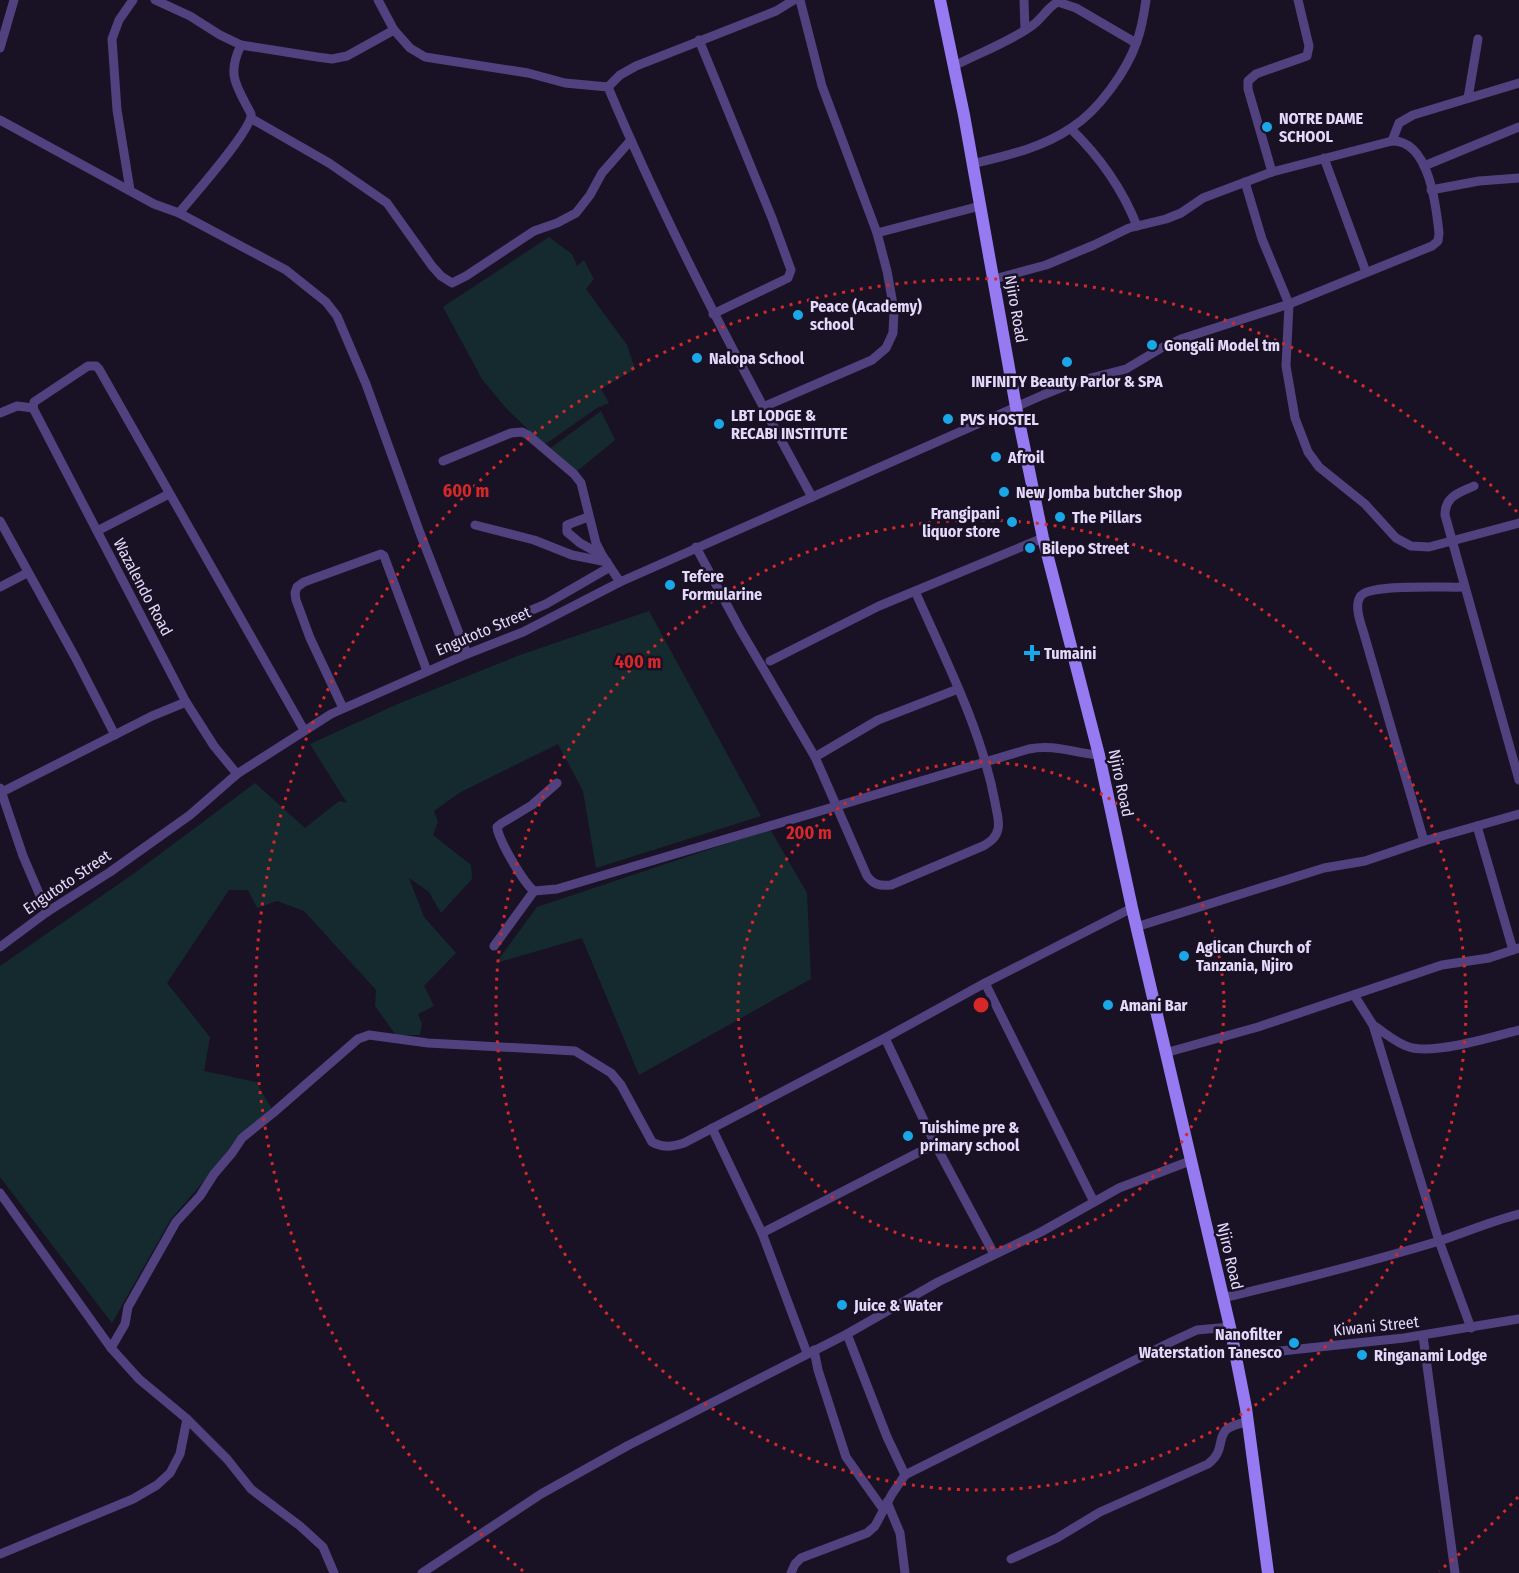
<svg xmlns="http://www.w3.org/2000/svg" width="1519" height="1573" font-family="'Fira Sans Condensed',sans-serif">
	<style>
		.grass { fill: #152a2e }
		.lines { fill: none; stroke-linecap: round; stroke-linejoin: round }
		.street { stroke: #51417f; stroke-width: 9 }
		.secondary { stroke: #967af1; stroke-width: 12 }
		.ring { fill: none; stroke: #d62828; stroke-width: 3; stroke-dasharray: 3 6 }
		.poi-dot { fill: #19a7e7; stroke: #191225; stroke-width: 2 }
		.labels { text-anchor: middle; dominant-baseline: central; stroke-width: 5; stroke-linejoin: round; paint-order: stroke }
		.poi-label { font-size: 16px; font-weight: bold; fill: #e4d9fb; stroke: #191225; text-anchor: start }
		.street-label { font-size: 16px; fill: #e4d9fb; stroke: #191225 }
		.centre { fill: #d62828; stroke: #191225; stroke-width: 3 }
		.ring-label { font-size: 18px; text-anchor: middle; font-weight: bold; fill: #d62828; stroke: #191225; stroke-width: 5; stroke-linejoin: round; paint-order: stroke }
	</style>
	<rect width="100%" height="100%" fill="#191225"/>
	<g class="grass">
		<polygon points="549,237 572,254 577,266 584,260 594,279 586,289 627,345 635,369 601,389 609,403 597,408 544,445 505,407 482,379 443,307"/>
		<polygon points="601,411 615,440 576,472 548,450"/>
		<polygon points="649,611 761,816 596,868 583,791 558,744 459,793 434,811 438,822 433,835 471,865 472,879 441,913 429,892 409,878 424,917 456,953 424,986 434,1006 418,1014 422,1024 420,1035 396,1035 375,1006 376,990 304,911 277,901 257,908 248,890 229,890 167,983 210,1037 204,1071 256,1082 272,1109 230,1151 171,1219 112,1323 0,1177 0,966 136,872 255,783 305,828 339,801 347,803 310,744 400,703 520,655"/>
		<polygon points="770,829 807,893 811,979 639,1075 582,938 496,963 537,907"/>
	</g>
	<g class="lines">
		<g class="street">
			<polyline points="155,0 190,16 220,35 241,45 317,57 332,59 347,56 394,30"/>
			<path d="M378 0 394 30 410 48 425 57 528 73 565 83 608 87C667 228 739 363 812 497"/>
			<polyline points="1024,0 1025,30"/>
			<polyline points="699,40 772,218 791,270 788,278 713,314"/>
			<polyline points="0,48 14,0"/>
			<path d="M954 66C979 53 1007 43 1030 27 1041 21 1047 7 1058 2L1076 8 1136 43"/>
			<polyline points="608,87 620,75 636,66 776,11 794,0"/>
			<polyline points="1468,98 1478,39"/>
			<polyline points="252,119 329,163 387,203 432,266 441,276 452,283 466,276 534,231 557,223 576,213 590,195 602,173 631,140"/>
			<polyline points="0,120 154,204 179,213 286,270 326,302 337,316 366,384 420,533 467,654"/>
			<path d="M1071 129C1100 157 1122 188 1137 226"/>
			<polyline points="1392,141 1399,123 1413,115 1519,83"/>
			<polyline points="1324,158 1366,272"/>
			<path d="M972 164C1005 156 1042 148 1071 128 1098 111 1127 71 1137 41 1142 27 1144 14 1146 0"/>
			<polyline points="1424,166 1519,127"/>
			<polyline points="1272,172 1248,89 1248,81 1256,74 1307,56 1309,46 1298,0"/>
			<polyline points="1245,182 1262,239 1289,304 1286,366 1295,418 1308,452 1319,467 1365,504 1396,538 1411,546 1429,547 1519,523"/>
			<polyline points="130,190 117,110 112,39 119,20 133,0"/>
			<polyline points="1431,190 1479,181 1519,178"/>
			<path d="M179 213C192 197 253 129 251 114 237 86 226 76 241 45"/>
			<polyline points="877,233 980,206"/>
			<polyline points="763,407 872,360 886,348 893,333 894,310 887,271 877,233 822,86 800,0"/>
			<polyline points="33,408 34,402 88,366 96,366 99,369 304,730"/>
			<polyline points="33,408 186,702 214,746 237,774"/>
			<polyline points="0,413 17,406 33,408"/>
			<polyline points="443,461 511,433 522,432 528,435 574,474 581,483 596,543 602,555 620,582"/>
			<path d="M1474 486C1459 493 1445 496 1445 515L1519 780"/>
			<polyline points="588,517 567,525 567,532 580,543 602,555"/>
			<polyline points="0,521 75,657 115,735"/>
			<polyline points="475,525 534,540 572,555 607,562"/>
			<polyline points="97,531 169,494"/>
			<path d="M696 547 741 631 815 757 867 876C874 885 879 886 891 885L983 846C990 842 996 838 998 829 1000 821 996 810 995 802 981 728 945 659 915 591"/>
			<polyline points="0,587 27,573"/>
			<polyline points="513,618 546,604 610,567"/>
			<polyline points="770,661 879,606 1043,538"/>
			<polyline points="343,708 310,638 296,600 295,593 297,587 304,582 381,554 384,556 427,671"/>
			<polyline points="815,757 878,720 958,689"/>
			<path d="M557 783 532 805 502 823 497 827C499 841 523 882 534 891L557 889 1029 749C1055 744 1073 753 1099 755"/>
			<polyline points="0,788 23,856 47,912"/>
			<polyline points="2,792 152,716 186,702"/>
			<polyline points="1477,826 1513,950"/>
			<path d="M1424 841 1364 634C1361 624 1354 607 1360 597 1367 583 1446 588 1465 587"/>
			<polyline points="1136,927 1324,868 1365,861 1424,841 1519,814"/>
			<polyline points="494,946 534,891"/>
			<path d="M0 947 47 912 110 872 190 815 237 774 331 714 467 654 523 632 620 582 1043 395 1075 382 1126 369 1163 347 1181 339 1289 304 1432 246 1438 241 1439 233C1436 205 1429 140 1392 141L1272 172 1203 198 1181 213 1166 219 1129 228 1094 245 1046 265 994 279"/>
			<polyline points="985,983 1094,1202"/>
			<polyline points="1354,995 1373,1025 1439,1241 1471,1328"/>
			<path d="M1373 1025C1384 1032 1396 1043 1409 1047 1433 1055 1493 1037 1519 1030"/>
			<polyline points="885,1038 935,1144 994,1254"/>
			<polyline points="1165,1053 1258,1027 1442,965 1489,958 1519,948"/>
			<polyline points="712,1128 762,1233 807,1353"/>
			<polyline points="0,1193 111,1348 139,1379 187,1419 227,1459 251,1489 300,1526 323,1547 334,1573"/>
			<polyline points="762,1233 935,1144"/>
			<path d="M1223 1298C1295 1281 1366 1263 1436 1242 1464 1233 1491 1221 1519 1214"/>
			<polyline points="847,1334 887,1437 905,1475"/>
			<polyline points="1423,1336 1455,1573"/>
			<path d="M111 1348 125 1324 128 1307 176 1222 200 1196 214 1174 232 1153 242 1138 273 1113 358 1039 369 1035 428 1043 575 1051 611 1073 621 1085 652 1142C663 1148 672 1147 684 1143L885 1038 985 983 1132 908"/>
			<polyline points="814,1350 818,1370 846,1457 883,1509"/>
			<polyline points="1235,1354 1252,1354 1404,1338 1519,1319"/>
			<polyline points="887,1502 900,1533 905,1573"/>
			<polyline points="0,1554 133,1499 157,1485 170,1473 180,1454 187,1419"/>
			<path d="M1011 1559 1057 1538 1100 1512 1208 1464C1225 1451 1217 1439 1226 1430 1231 1425 1241 1424 1248 1421"/>
			<polyline points="422,1573 541,1494 627,1446 847,1334 938,1282 1041,1232 1119,1188 1190,1161"/>
			<polyline points="791,1573 795,1564 801,1558 867,1533 875,1526 892,1494 905,1475 1173,1341 1197,1330 1230,1327"/>
		</g>
		<polyline class="secondary" points="940,0 964,115 1016,407 1043,538 1099,755 1132,908 1230,1327 1246,1408 1268,1573"/>
	</g>
	<g class="ring">
		<circle cx="981" cy="1005" r="243"/>
		<circle cx="981" cy="1005" r="485"/>
		<path d="M1518 1497A728 728 0 0 1 1439 1571M523 1571A728 728 0 1 1 1518 513"/>
	</g>
	<g class="poi-dot">
		<circle cx="1267" cy="127" r="6"/>
		<circle cx="798" cy="315" r="6"/>
		<circle cx="1152" cy="345" r="6"/>
		<circle cx="697" cy="358" r="6"/>
		<circle cx="1067" cy="362" r="6"/>
		<circle cx="948" cy="419" r="6"/>
		<circle cx="719" cy="424" r="6"/>
		<circle cx="996" cy="457" r="6"/>
		<circle cx="1004" cy="492" r="6"/>
		<circle cx="1060" cy="517" r="6"/>
		<circle cx="1012" cy="522" r="6"/>
		<circle cx="1030" cy="548" r="6"/>
		<circle cx="670" cy="585" r="6"/>
		<path d="M1029 644h6v6h6v6h-6v6h-6v-6h-6v-6h6z"/>
		<circle cx="1184" cy="956" r="6"/>
		<circle cx="1108" cy="1005" r="6"/>
		<circle cx="908" cy="1136" r="6"/>
		<circle cx="842" cy="1305" r="6"/>
		<circle cx="1294" cy="1343" r="6"/>
		<circle cx="1362" cy="1355" r="6"/>
	</g>
	<g class="labels">
		<g class="poi-label">
			<text x="1279" y="118">NOTRE DAME<tspan x="1279" dy="18">SCHOOL</tspan></text>
			<text x="810" y="306">Peace (Academy)<tspan x="810" dy="18">school</tspan></text>
			<text x="1164" y="345">Gongali Model tm</text>
			<text x="709" y="358">Nalopa School</text>
			<text x="1067" y="381" text-anchor="middle">INFINITY Beauty Parlor &amp; SPA</text>
			<text x="731" y="415">LBT LODGE &amp;<tspan x="731" dy="18">RECABI INSTITUTE</tspan></text>
			<text x="960" y="419">PVS HOSTEL</text>
			<text x="1008" y="457">Afroil</text>
			<text x="1016" y="492">New Jomba butcher Shop</text>
			<text x="1000" y="513" text-anchor="end">Frangipani<tspan x="1000" dy="18">liquor store</tspan></text>
			<text x="1072" y="517">The Pillars</text>
			<text x="1042" y="548">Bilepo Street</text>
			<text x="682" y="576">Tefere<tspan x="682" dy="18">Formularine</tspan></text>
			<text x="1044" y="653">Tumaini</text>
			<text x="1196" y="947">Aglican Church of<tspan x="1196" dy="18">Tanzania, Njiro</tspan></text>
			<text x="1120" y="1005">Amani Bar</text>
			<text x="920" y="1127">Tuishime pre &amp;<tspan x="920" dy="18">primary school</tspan></text>
			<text x="854" y="1305">Juice &amp; Water</text>
			<text x="1282" y="1334" text-anchor="end">Nanofilter<tspan x="1282" dy="18">Waterstation Tanesco</tspan></text>
			<text x="1374" y="1355">Ringanami Lodge</text>
		</g>
		<g class="street-label">
			<text transform="translate(1016 309) rotate(80)">Njiro Road</text>
			<text transform="translate(143 587) rotate(62)">Wazalendo Road</text>
			<text transform="translate(483 631) rotate(-23)">Engutoto Street</text>
			<text transform="translate(1121 783) rotate(78)">Njiro Road</text>
			<text transform="translate(67 882) rotate(-34)">Engutoto Street</text>
			<text transform="translate(1230 1256) rotate(77)">Njiro Road</text>
			<text transform="translate(1376 1326) rotate(-6)">Kiwani Street</text>
		</g>
	</g>
	<circle cx="981" cy="1005" r="9" class="centre"/>
	<g class="ring-label">
		<text x="466" y="497">600 m</text>
		<text x="638" y="668">400 m</text>
		<text x="809" y="839">200 m</text>
	</g>
</svg>
